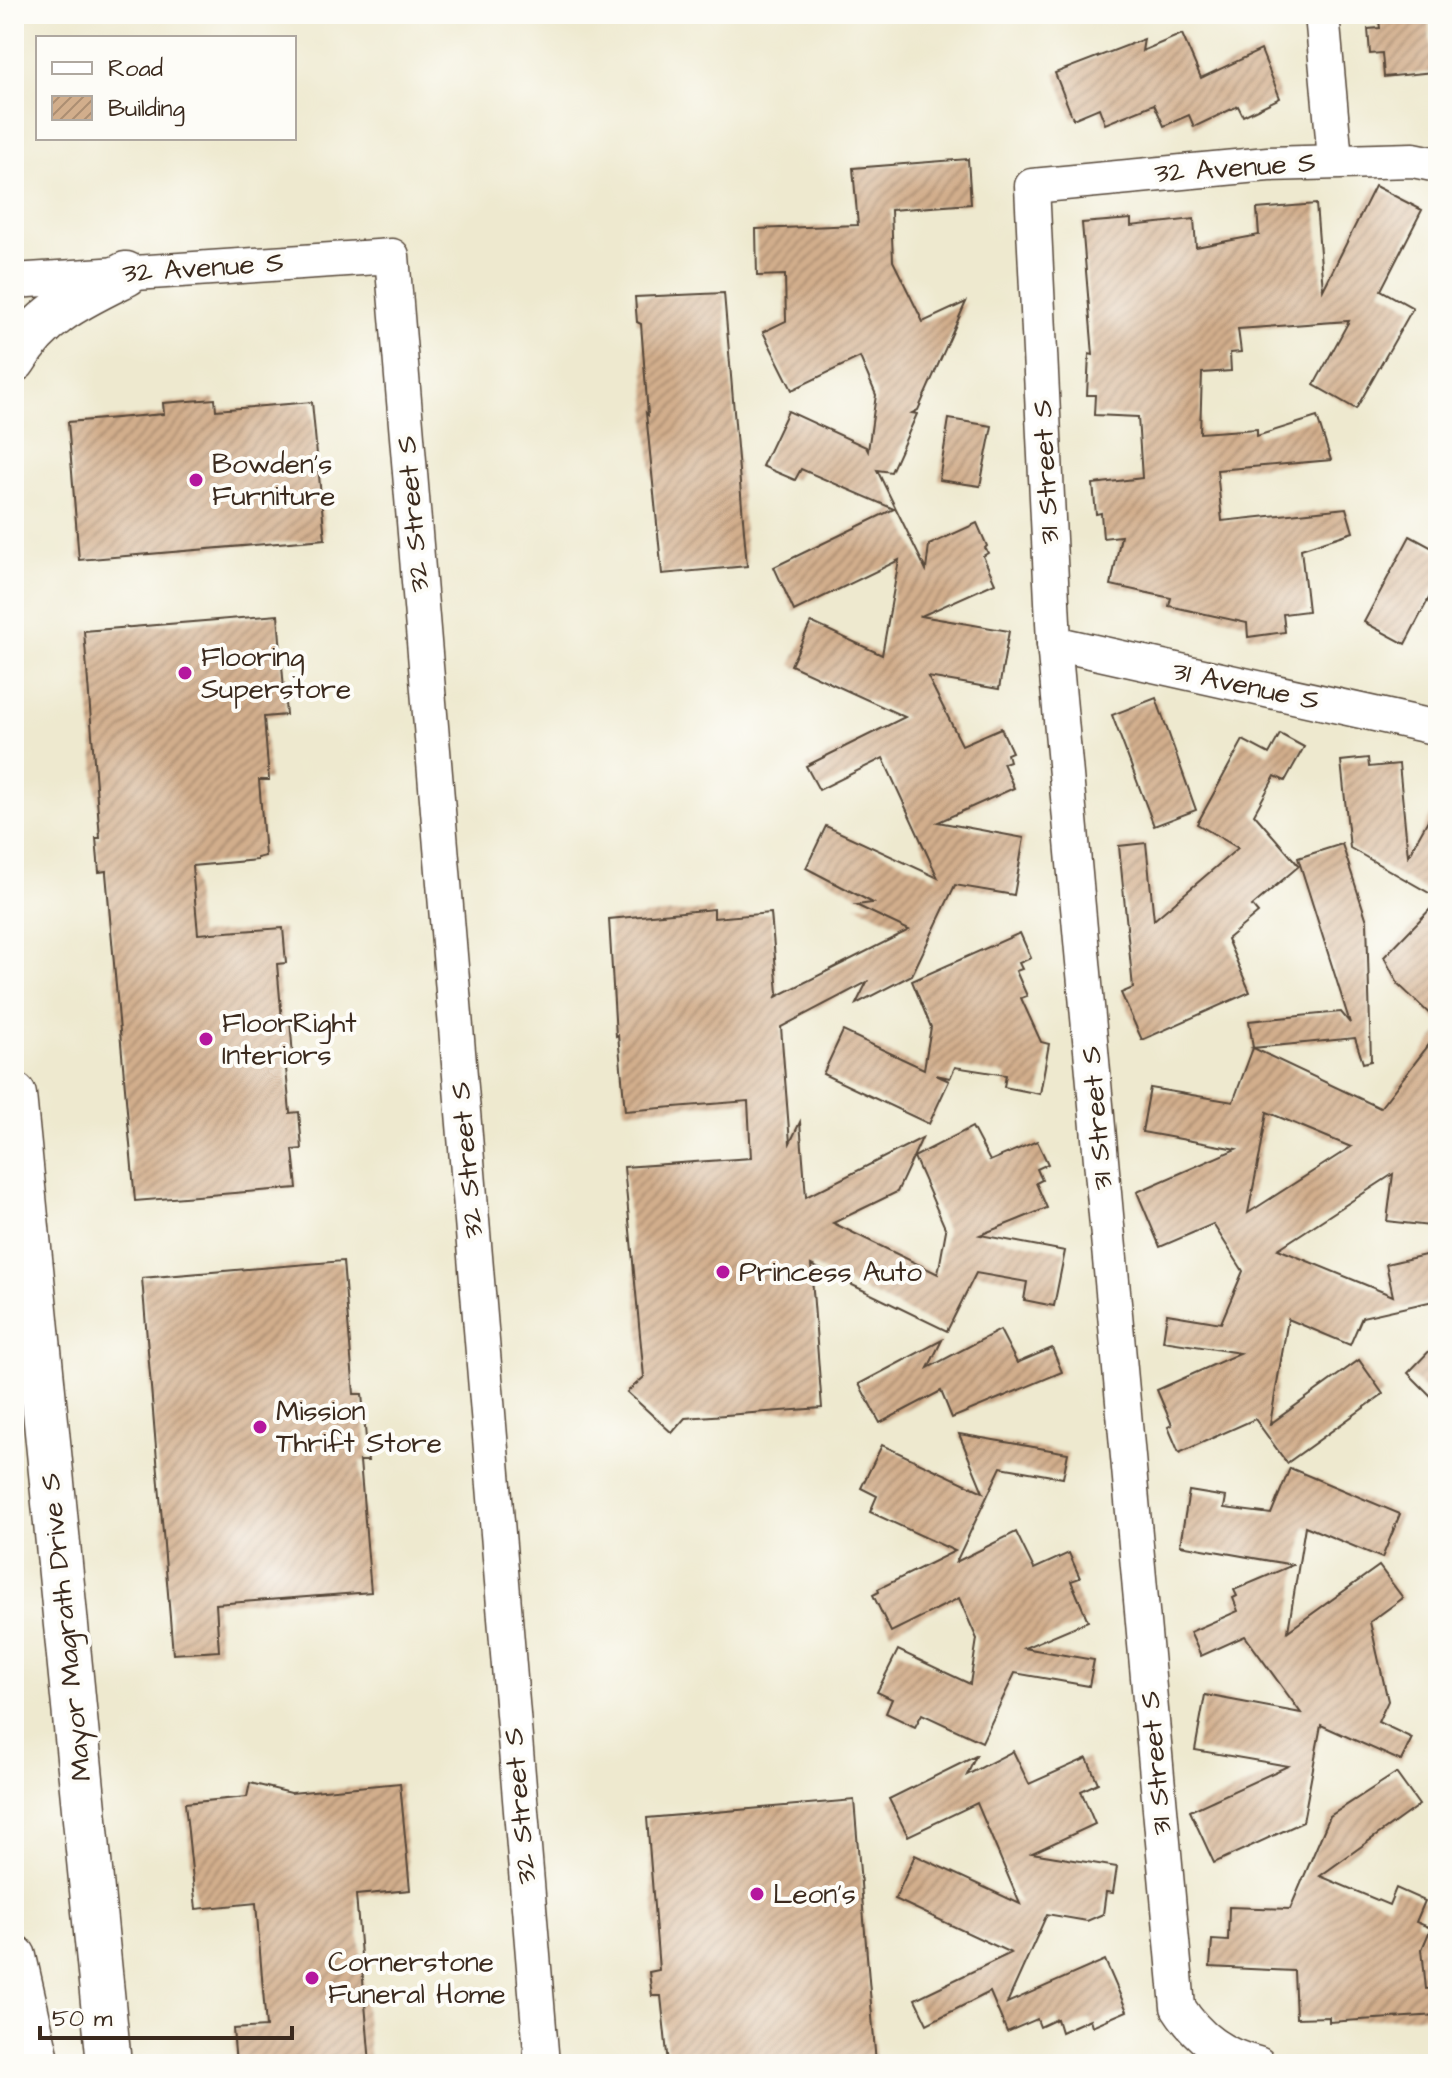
<svg xmlns="http://www.w3.org/2000/svg" width="1452" height="2078" font-family="'Architects Daughter',sans-serif">
	<style>
		.building { fill: url(#building-hatch); fill-rule: evenodd }
		.lines { fill: none; stroke-linecap: round; stroke-linejoin: round }
		.minor-casing { stroke: #564739; stroke-width: 37 }
		.primary-casing { stroke: #564739; stroke-width: 47 }
		.minor { stroke: #fff; stroke-width: 34 }
		.primary { stroke: #fff; stroke-width: 44 }
		.poi-dot { fill: #b5179e; stroke: #fdfcf7; stroke-width: 3 }
		.labels { text-anchor: middle; dominant-baseline: central; stroke-width: 8; stroke-linejoin: round; paint-order: stroke }
		.street-label { font-size: 28px; fill: #3b2a1e; stroke: #fdfcf7 }
		.poi-label { font-size: 28px; fill: #3b2a1e; stroke: #fdfcf7; text-anchor: start }
	</style>
	<defs>
		<pattern id="building-hatch" width="6" height="6" patternUnits="userSpaceOnUse" patternTransform="scale(2)"><rect width="6" height="6" fill="#d2ae8c"/><path d="M-1 1l2-2M0 6l6-6M5 7l2-2" fill="none" stroke="#ac8e72"/></pattern>
	</defs>
	<rect width="100%" height="100%" fill="#fdfcf7"/>
	<filter id="ink" filterUnits="userSpaceOnUse"><feTurbulence type="fractalNoise" baseFrequency=".0125" numOctaves="2"/><feDisplacementMap in="SourceGraphic" scale="16" xChannelSelector="R" yChannelSelector="G"/><feConvolveMatrix kernelMatrix="1 2 1 2 8 2 1 2 1" color-interpolation-filters="sRGB"/></filter>
	<filter id="wash" filterUnits="userSpaceOnUse"><feTurbulence type="fractalNoise" baseFrequency=".006" numOctaves="4" result="noise"/><feDisplacementMap in="SourceGraphic" scale="32" xChannelSelector="R" yChannelSelector="G"/><feGaussianBlur stdDeviation="1.8" result="paint"/><feColorMatrix in="noise" values="0 0 0 0 0 0 0 0 0 0 0 0 0 0 0 0 0 1.4 0 .05"/><feComposite in="paint" operator="in"/></filter>
	<g filter="url(#wash)">
		<rect width="100%" height="100%" fill="#eee9cf"/>
		<g id="blocks">
			<g class="building">
				<polygon points="1378,14 1428,14 1433,72 1384,77 1382,53 1370,54 1368,29 1380,28"/>
				<polygon points="1182,34 1201,78 1261,50 1280,98 1243,116 1238,106 1194,127 1189,115 1164,126 1154,104 1105,124 1099,108 1073,119 1055,73 1144,39 1142,51"/>
				<polygon points="968,159 971,204 891,210 893,261 923,322 966,302 918,410 912,413 917,414 891,472 877,470 926,570 929,545 977,523 987,546 985,548 988,553 983,556 995,583 921,616 1009,631 999,689 928,677 962,745 1001,728 1012,752 1007,754 1009,761 1003,763 1014,788 938,822 1024,838 1014,895 955,885 912,975 856,1004 867,982 781,1027 790,1143 800,1122 806,1197 922,1138 897,1192 833,1223 938,1274 946,1230 914,1157 972,1127 990,1161 1037,1141 1048,1164 1037,1169 1042,1180 1036,1183 1047,1208 980,1235 1065,1251 1054,1306 1024,1300 1027,1282 976,1273 947,1331 811,1265 822,1408 685,1418 672,1433 627,1392 644,1377 624,1167 751,1158 748,1101 625,1111 618,1035 616,1036 609,919 714,909 714,918 771,913 778,993 776,997 909,930 856,905 873,903 806,868 826,826 938,878 883,758 819,790 806,766 905,717 791,665 811,622 882,655 899,560 794,611 774,567 894,509 801,469 795,480 762,466 788,411 866,447 868,451 876,395 860,357 792,390 763,332 786,321 785,275 757,276 756,229 858,225 853,168"/>
				<polygon points="1375,186 1422,210 1381,290 1413,308 1356,409 1314,385 1349,321 1238,329 1241,352 1230,353 1231,371 1202,373 1200,433 1257,429 1257,436 1317,417 1331,460 1217,470 1222,521 1346,508 1353,532 1301,549 1308,611 1283,614 1285,632 1248,637 1247,623 1169,606 1171,598 1111,585 1121,536 1103,538 1101,513 1096,514 1093,484 1142,478 1138,417 1094,415 1095,395 1087,395 1089,354 1093,355 1082,223 1131,219 1131,226 1194,219 1196,247 1259,235 1257,209 1316,204 1323,290"/>
				<polygon points="724,293 747,566 662,574 646,413 648,415 641,324 637,322 635,297"/>
				<polygon points="215,399 216,410 312,402 325,539 79,560 68,422 164,414 163,403"/>
				<polygon points="949,419 992,426 980,486 939,480"/>
				<polygon points="1410,536 1438,551 1438,581 1405,644 1364,622"/>
				<polygon points="278,615 286,715 264,717 269,780 259,780 265,856 257,858 257,860 192,866 198,934 283,928 286,963 277,964 282,1021 290,1020 293,1056 285,1057 290,1113 299,1112 302,1149 293,1150 297,1188 135,1201 106,873 106,871 99,872 96,838 100,838 84,631"/>
				<polygon points="1156,698 1196,810 1154,826 1112,715"/>
				<polygon points="1280,734 1304,747 1285,781 1275,776 1254,814 1299,866 1252,906 1258,913 1227,939 1250,992 1142,1040 1121,993 1133,988 1119,846 1146,843 1154,920 1238,848 1197,824 1243,740 1269,754"/>
				<polygon points="1368,758 1369,767 1399,764 1408,856 1438,802 1438,898 1350,848 1341,761"/>
				<path d="M1342 844 1367 921 1371 1061 1363 1063 1355 1038 1253 1048 1380 1108 1438 1033V1227L1387 1221 1393 1174 1278 1249 1393 1296 1386 1264 1438 1252V1300L1362 1317 1350 1345 1288 1319 1270 1424 1359 1360 1383 1394 1287 1463 1255 1419 1179 1453 1168 1427 1172 1425 1157 1390 1240 1353 1163 1341 1167 1314 1221 1323 1243 1271 1213 1224 1160 1247 1137 1192 1236 1149 1142 1132 1150 1088 1233 1102 1253 1048 1249 1021 1341 1012 1350 1023 1298 858ZM1267 1112 1351 1147 1248 1213 1260 1154Z"/>
				<polygon points="1438,901 1438,1022 1398,984 1384,957"/>
				<polygon points="1020,933 1031,958 1019,963 1022,969 1016,971 1027,996 1021,998 1041,1042 1049,1044 1040,1094 1004,1087 1006,1075 955,1067 950,1078 936,1075 949,1081 929,1124 823,1074 843,1031 924,1069 931,1027 912,981"/>
				<polygon points="343,1261 354,1394 362,1394 368,1461 360,1461 371,1592 216,1604 219,1651 173,1654 142,1278"/>
				<polygon points="1000,1330 1017,1363 1052,1348 1062,1372 952,1418 941,1391 880,1423 859,1384 942,1340 928,1368"/>
				<polygon points="1438,1342 1438,1403 1408,1373"/>
				<polygon points="959,1434 1068,1453 1063,1478 1001,1467 956,1562 1016,1532 1034,1569 1069,1553 1080,1578 1071,1581 1088,1621 1024,1648 1094,1660 1089,1686 1015,1673 982,1742 922,1714 915,1727 886,1713 892,1699 877,1692 898,1650 970,1684 977,1639 959,1598 891,1632 873,1595 879,1592 878,1589 955,1551 870,1512 877,1496 861,1488 882,1445 983,1492"/>
				<polygon points="1290,1468 1400,1514 1382,1558 1305,1526 1288,1631 1379,1566 1403,1598 1370,1622 1388,1701 1378,1722 1412,1738 1401,1761 1321,1725 1303,1822 1214,1863 1190,1811 1288,1766 1195,1750 1205,1695 1301,1713 1245,1636 1201,1656 1190,1632 1238,1611 1233,1598 1237,1596 1234,1590 1293,1565 1180,1545 1189,1491 1226,1497 1224,1508 1271,1514"/>
				<polygon points="1013,1751 1029,1784 1087,1758 1098,1783 1081,1791 1095,1824 1032,1853 1117,1867 1113,1893 1106,1892 1103,1914 1087,1921 1047,1914 1007,2003 1105,1960 1127,2011 1092,2026 1090,2019 1061,2032 1057,2019 1040,2027 1037,2019 1007,2032 990,1992 927,2024 915,1999 1011,1953 895,1899 915,1855 1020,1904 977,1803 908,1836 889,1799 976,1756 967,1775"/>
				<polygon points="1396,1773 1419,1805 1320,1876 1389,1905 1396,1888 1425,1901 1416,1922 1431,1928 1422,1949 1426,1989 1438,1988 1438,2015 1329,2022 1329,2017 1296,2018 1294,1971 1210,1967 1212,1940 1228,1941 1229,1907 1290,1909 1330,1816"/>
				<polygon points="250,1783 291,1793 400,1783 410,1890 356,1895 370,2064 236,2064 233,2029 266,2027 256,1903 196,1909 185,1803 247,1797"/>
				<polygon points="854,1800 876,2064 668,2064 661,1996 652,1996 649,1972 659,1970 647,1818"/>
			</g>
		</g>
	</g>
	<g filter="url(#ink)">
		<use href="#blocks" fill-opacity="0" stroke="#564739" stroke-width="2"/>
		<g class="lines">
			<defs>
				<g id="minor">
					<polyline points="1322,14 1335,160"/>
					<polyline points="14,281 392,256 542,2064"/>
					<polyline points="1054,643 1438,728"/>
					<path d="M1258 2064C1222 2056 1198 2038 1178 2007L1054 643 1032 186 1268 164 1413 160 1438 165"/>
				</g>
				<g id="primary">
					<path d="M14 360C41 314 80 297 126 274"/>
					<polyline points="14,1095 109,2064"/>
					<polyline points="14,1957 38,2064"/>
				</g>
			</defs>
			<use href="#minor" class="minor-casing"/>
			<use href="#primary" class="primary-casing"/>
			<use href="#minor" class="minor"/>
			<use href="#primary" class="primary"/>
		</g>
	</g>
	<g class="poi-dot">
		<circle cx="196" cy="480" r="8"/>
		<circle cx="185" cy="673" r="8"/>
		<circle cx="206" cy="1039" r="8"/>
		<circle cx="723" cy="1272" r="8"/>
		<circle cx="260" cy="1427" r="8"/>
		<circle cx="757" cy="1894" r="8"/>
		<circle cx="312" cy="1978" r="8"/>
	</g>
	<g class="labels">
		<g class="street-label">
			<text transform="translate(1235 168) rotate(-4)">32 Avenue S</text>
			<text transform="translate(203 268) rotate(-4)">32 Avenue S</text>
			<text transform="translate(1046 472) rotate(-93)">31 Street S</text>
			<text transform="translate(413 514) rotate(-95)">32 Street S</text>
			<text transform="translate(1246 686) rotate(12)">31 Avenue S</text>
			<text transform="translate(1097 1118) rotate(-95)">31 Street S</text>
			<text transform="translate(467 1160) rotate(-95)">32 Street S</text>
			<text transform="translate(66 1627) rotate(-96)">Mayor Magrath Drive S</text>
			<text transform="translate(1156 1763) rotate(-95)">31 Street S</text>
			<text transform="translate(520 1806) rotate(-95)">32 Street S</text>
		</g>
		<g class="poi-label">
			<text x="212" y="464">Bowden's<tspan x="212" dy="32">Furniture</tspan></text>
			<text x="201" y="657">Flooring<tspan x="201" dy="32">Superstore</tspan></text>
			<text x="222" y="1023">FloorRight<tspan x="222" dy="32">Interiors</tspan></text>
			<text x="739" y="1272">Princess Auto</text>
			<text x="276" y="1411">Mission<tspan x="276" dy="32">Thrift Store</tspan></text>
			<text x="773" y="1894">Leon's</text>
			<text x="328" y="1962">Cornerstone<tspan x="328" dy="32">Funeral Home</tspan></text>
		</g>
	</g>
	<rect width="1452" height="2078" fill="none" stroke="#fdfcf7" stroke-width="48"/>
	<rect x="36" y="36" width="260" height="104" fill="#fdfcf7" stroke="#afa8a0" stroke-width="2"/>
	<rect x="52" y="62" width="40" height="12" fill="#ffffff" stroke="#afa8a0" stroke-width="2"/>
	<text x="108" y="76" font-size="24" fill="#3b2a1e">Road</text>
	<rect x="52" y="96" width="40" height="24" fill="url(#building-hatch)" stroke="#afa8a0" stroke-width="2"/>
	<text x="108" y="116" font-size="24" fill="#3b2a1e">Building</text>
	<path d="M40 2026v12h252v-12" fill="none" stroke="#3b2a1e" stroke-width="4"/>
	<text x="52" y="2026" font-size="24" fill="#3b2a1e" stroke="#fdfcf7" stroke-width="6" paint-order="stroke">50 m</text>
</svg>
